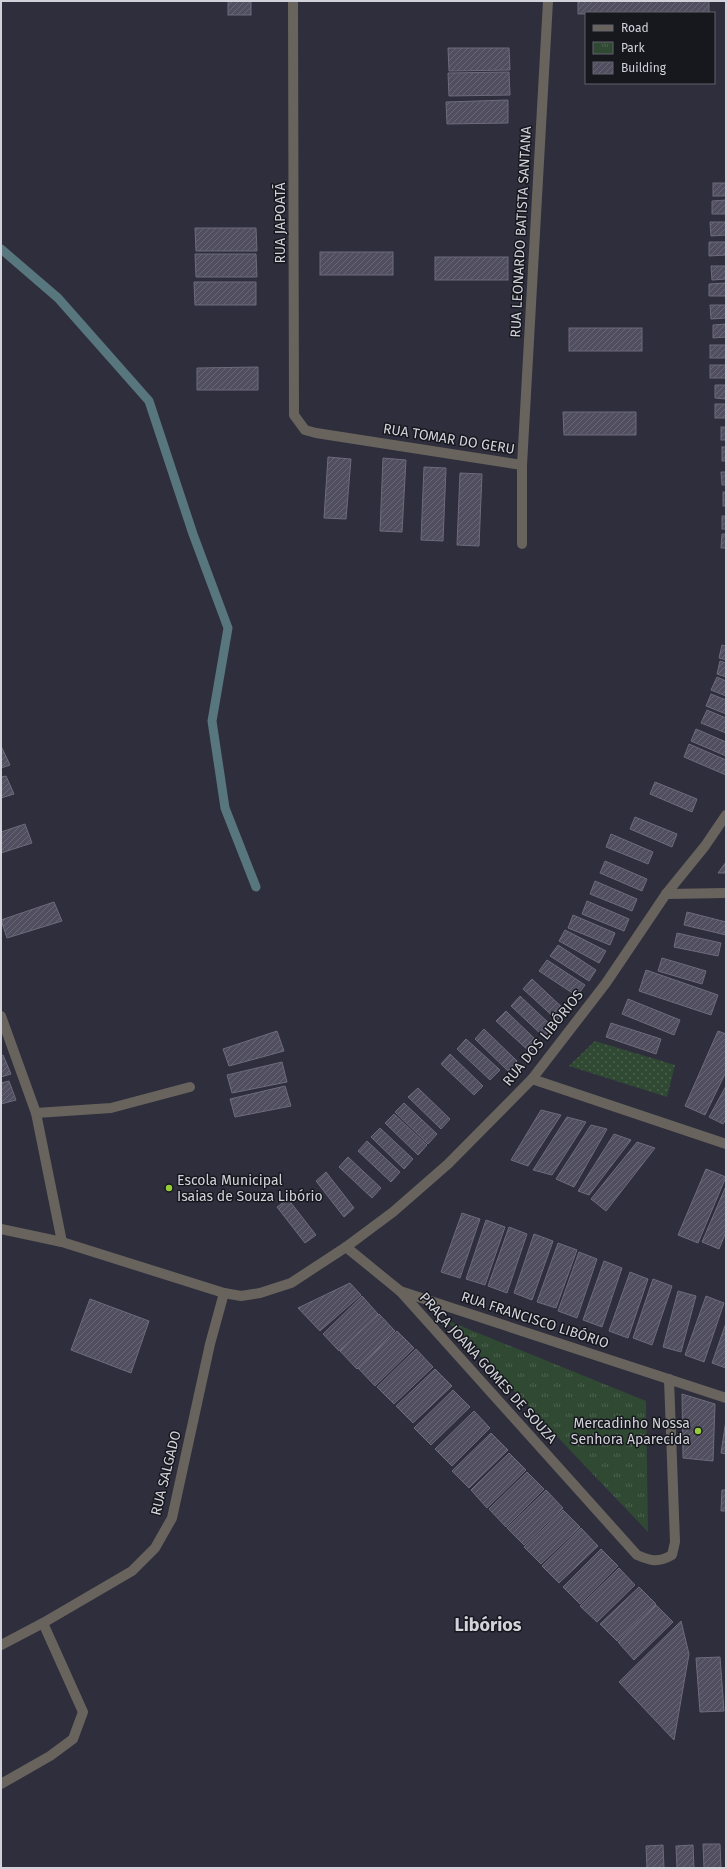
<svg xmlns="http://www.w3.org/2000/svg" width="727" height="1869" font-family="'Fira Sans',sans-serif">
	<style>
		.grass { fill: url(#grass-dots) }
		.park { fill: url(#park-tufts) }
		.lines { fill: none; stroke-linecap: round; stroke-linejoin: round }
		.stream { stroke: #58767e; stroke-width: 9 }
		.building { fill: url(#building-hatch); stroke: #6d6b7c }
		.street { stroke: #68645d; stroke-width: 10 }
		.poi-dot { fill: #96cc39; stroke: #17171e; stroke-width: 1.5 }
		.labels { text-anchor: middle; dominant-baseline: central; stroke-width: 3; stroke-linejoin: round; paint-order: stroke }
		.street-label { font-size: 14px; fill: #d2d2db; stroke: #17171e }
		.poi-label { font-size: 14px; fill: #d2d2db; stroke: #17171e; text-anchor: start }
		.district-label { font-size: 18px; font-weight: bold; fill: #d2d2db; stroke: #17171e }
	</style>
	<defs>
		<pattern id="grass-dots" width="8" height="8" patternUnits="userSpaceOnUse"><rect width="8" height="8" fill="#304933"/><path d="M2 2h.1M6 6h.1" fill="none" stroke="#4d6250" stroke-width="1.8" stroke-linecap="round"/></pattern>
		<pattern id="park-tufts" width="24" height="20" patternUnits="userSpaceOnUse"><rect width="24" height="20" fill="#304933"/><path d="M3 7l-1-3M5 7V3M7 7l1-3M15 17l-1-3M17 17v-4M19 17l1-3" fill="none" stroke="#4d6250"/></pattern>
		<pattern id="building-hatch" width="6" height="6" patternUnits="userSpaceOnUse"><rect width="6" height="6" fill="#514f5f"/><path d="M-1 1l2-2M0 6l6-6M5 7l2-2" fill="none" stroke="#696775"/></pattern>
	</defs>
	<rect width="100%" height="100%" fill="#2f2e3d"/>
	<polygon class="grass" points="595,1041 675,1065 667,1097 569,1066"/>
	<polygon class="park" points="446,1320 646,1401 648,1532"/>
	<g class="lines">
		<polyline class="stream" points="1,249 58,298 149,401 193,534 228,628 212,721 225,808 256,887"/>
	</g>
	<g class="building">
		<rect x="228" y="1" width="23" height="14"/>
		<polygon points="578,1 709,1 709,13 578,14"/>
		<polygon points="448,48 509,48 510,70 449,71"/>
		<polygon points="509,72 510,95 449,96 448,73"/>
		<polygon points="508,100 508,123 447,124 446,102"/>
		<rect x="713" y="183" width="13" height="13"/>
		<polygon points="726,200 726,214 712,214 712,201"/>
		<polygon points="710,222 726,222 726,235 711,236"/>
		<polygon points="195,228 256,228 257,251 196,251"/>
		<polygon points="709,242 726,242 726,255 709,256"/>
		<rect x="320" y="252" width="73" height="23"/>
		<polygon points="195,254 256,254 257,277 196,277"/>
		<rect x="435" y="257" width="73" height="23"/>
		<polygon points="711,266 726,266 726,279 712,280"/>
		<polygon points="194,282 256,282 256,305 195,305"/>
		<polygon points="726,283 726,296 709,296 709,284"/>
		<polygon points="710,305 726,305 726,318 711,319"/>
		<polygon points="726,324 726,337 713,338 713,325"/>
		<rect x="569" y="328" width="73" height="23"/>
		<rect x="710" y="345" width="16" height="13"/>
		<rect x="710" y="365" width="16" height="13"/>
		<polygon points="258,367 258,390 197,390 197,368"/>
		<polygon points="715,385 726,385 726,399 715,398"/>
		<rect x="715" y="404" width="11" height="14"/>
		<polygon points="563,412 636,412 636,435 564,435"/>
		<rect x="721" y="427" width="5" height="13"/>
		<rect x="722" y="447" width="4" height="14"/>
		<polygon points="328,457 351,459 346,519 324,518"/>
		<polygon points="383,458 406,460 402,532 380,531"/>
		<polygon points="424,467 446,468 443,541 421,540"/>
		<polygon points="721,472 726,472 726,485 722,485"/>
		<polygon points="460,473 482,474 479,546 457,545"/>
		<rect x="723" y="492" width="3" height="14"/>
		<rect x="722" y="516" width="4" height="13"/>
		<polygon points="722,534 726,534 726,548 721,548"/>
		<polygon points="722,645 726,646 726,660 719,658"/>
		<polygon points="720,661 726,663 726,677 717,674"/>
		<polygon points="717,677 726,681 726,696 711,690"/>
		<polygon points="711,694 726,700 726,714 706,706"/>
		<polygon points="707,710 726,718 726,733 701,723"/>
		<polygon points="696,729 726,742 726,756 691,741"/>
		<polygon points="689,744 726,760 726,775 684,757"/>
		<polygon points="1,746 10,765 1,768"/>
		<polygon points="6,776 14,794 1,798 1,777"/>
		<polygon points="655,782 697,799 692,812 650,794"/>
		<polygon points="635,817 677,834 672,847 630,829"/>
		<polygon points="25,824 32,843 1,853 1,832"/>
		<polygon points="611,834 653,852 648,864 606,847"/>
		<polygon points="605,861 647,879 642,891 600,873"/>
		<polygon points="726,862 726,873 718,873"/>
		<polygon points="595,881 637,899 632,911 590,894"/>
		<polygon points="587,901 629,919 624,931 582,914"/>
		<polygon points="54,902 62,921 7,938 1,920"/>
		<polygon points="687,912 726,922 726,935 684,925"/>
		<polygon points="573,915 615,933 610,945 568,928"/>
		<polygon points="565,930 606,951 599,963 559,941"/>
		<polygon points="677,933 721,943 718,956 674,947"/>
		<polygon points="558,945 596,970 589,981 550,956"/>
		<polygon points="662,958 706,971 702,984 658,971"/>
		<polygon points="547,960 585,985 577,996 539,971"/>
		<polygon points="646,970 718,995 711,1015 639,991"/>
		<polygon points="532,979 566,1011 557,1020 523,989"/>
		<polygon points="520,996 553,1027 544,1037 511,1006"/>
		<polygon points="628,999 680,1020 674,1035 622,1014"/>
		<polygon points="506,1011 539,1043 530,1052 496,1021"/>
		<polygon points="611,1023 661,1039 656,1054 606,1037"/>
		<polygon points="484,1029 517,1061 508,1071 475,1039"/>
		<polygon points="277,1031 284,1051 229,1066 223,1049"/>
		<polygon points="718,1031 726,1034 726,1072 705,1115 685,1106"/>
		<polygon points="466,1039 500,1070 490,1080 457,1049"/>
		<polygon points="450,1054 483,1086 474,1095 441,1064"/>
		<polygon points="3,1055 11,1074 1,1077 1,1056"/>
		<polygon points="282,1062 287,1082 232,1093 227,1075"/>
		<polygon points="9,1081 16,1100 1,1104 1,1083"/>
		<polygon points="285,1086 291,1106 235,1117 230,1099"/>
		<polygon points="726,1086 726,1119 723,1124 709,1117"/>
		<polygon points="418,1088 450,1119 441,1129 408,1097"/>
		<polygon points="404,1103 437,1134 428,1144 395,1112"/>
		<polygon points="541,1110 561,1115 528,1166 511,1160"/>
		<polygon points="394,1114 427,1145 418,1155 385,1123"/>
		<polygon points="567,1117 586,1122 552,1175 533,1170"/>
		<polygon points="591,1125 607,1129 574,1187 556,1179"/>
		<polygon points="380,1128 413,1159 404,1169 371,1137"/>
		<polygon points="614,1134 631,1140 589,1195 578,1191"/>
		<polygon points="367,1141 400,1172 391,1182 358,1151"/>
		<polygon points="637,1142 655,1148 606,1211 591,1199"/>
		<polygon points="348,1157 381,1188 372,1198 339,1167"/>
		<polygon points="706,1169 726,1177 698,1243 678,1235"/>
		<polygon points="326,1172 354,1208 344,1217 316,1181"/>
		<polygon points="726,1186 726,1232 719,1249 702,1242"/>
		<polygon points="288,1199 316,1235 305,1243 277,1207"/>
		<polygon points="462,1213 480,1219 460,1278 441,1272"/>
		<polygon points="486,1220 505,1227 485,1285 466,1279"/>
		<polygon points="509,1227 527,1234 507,1293 488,1286"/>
		<polygon points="534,1234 553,1241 532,1300 514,1293"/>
		<polygon points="558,1243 577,1250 556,1308 537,1302"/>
		<polygon points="579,1252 597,1259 577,1318 558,1311"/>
		<polygon points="604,1261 622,1268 602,1327 583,1320"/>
		<polygon points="630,1272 648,1279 628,1338 609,1331"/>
		<polygon points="653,1279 672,1286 652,1345 633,1338"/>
		<polygon points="350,1283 361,1295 320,1331 298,1308"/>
		<polygon points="678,1291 696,1296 681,1352 663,1347"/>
		<polygon points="362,1296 378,1314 339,1351 323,1334"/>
		<polygon points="706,1296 724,1303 704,1362 685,1355"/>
		<polygon points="90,1299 149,1321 131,1373 71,1350"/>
		<polygon points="379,1314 395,1331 357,1369 340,1351"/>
		<polygon points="726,1323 726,1368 712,1363"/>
		<polygon points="397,1331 414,1348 375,1386 358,1368"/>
		<polygon points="416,1349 433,1367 394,1404 377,1387"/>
		<polygon points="435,1369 452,1386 413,1423 396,1406"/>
		<polygon points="453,1390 470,1407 431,1445 414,1428"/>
		<polygon points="682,1394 715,1404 713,1461 683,1458"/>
		<polygon points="474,1411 490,1428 452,1466 435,1449"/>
		<polygon points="726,1420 726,1454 721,1453"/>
		<polygon points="491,1433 508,1450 469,1488 452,1471"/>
		<polygon points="509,1453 526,1470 487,1508 471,1490"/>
		<polygon points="527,1472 544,1489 506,1527 489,1509"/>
		<polygon points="546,1490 563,1508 524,1545 507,1528"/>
		<polygon points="722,1490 726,1490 726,1511 721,1511"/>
		<polygon points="563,1510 580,1527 541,1564 524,1547"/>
		<polygon points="581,1528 598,1546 559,1583 542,1566"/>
		<polygon points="601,1549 618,1566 580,1604 563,1587"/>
		<polygon points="619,1568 635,1585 597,1622 580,1606"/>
		<polygon points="639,1587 656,1604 617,1641 600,1624"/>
		<polygon points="656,1605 673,1622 634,1660 618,1642"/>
		<polygon points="681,1621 689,1654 674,1740 619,1682"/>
		<polygon points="720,1657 724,1711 700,1712 696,1658"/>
		<polygon points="703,1844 720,1844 721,1868 704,1868"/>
		<polygon points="663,1845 664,1868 647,1868 646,1846"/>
		<polygon points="693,1845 694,1868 677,1868 676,1846"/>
	</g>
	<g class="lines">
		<g class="street">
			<polyline points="293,1 294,415 305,430 316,433 522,465 522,544"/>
			<polyline points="522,465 548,1"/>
			<polyline points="666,894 726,893"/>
			<polyline points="1,1016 36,1113 62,1242"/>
			<polyline points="532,1079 726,1144"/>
			<polyline points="36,1113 111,1108 190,1087"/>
			<polyline points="1,1229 62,1242 224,1293 241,1296 260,1293 291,1283 346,1247 393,1212 448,1164 532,1079 606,983 666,894 705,846 726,815"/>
			<polyline points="346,1247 400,1291 726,1398"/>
			<path d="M400 1291 637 1555C651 1561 658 1563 672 1555L675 1542 669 1379"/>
			<polyline points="1,1645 43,1623 132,1571 155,1548 172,1518 210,1344 224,1293"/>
			<polyline points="1,1784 50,1756 73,1739 83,1712 43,1623"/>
		</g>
	</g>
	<g class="poi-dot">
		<circle cx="169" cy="1188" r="4"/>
		<circle cx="698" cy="1431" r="4"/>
	</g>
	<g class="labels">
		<g class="street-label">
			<text transform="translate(280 223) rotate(-90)">RUA JAPOATÃ</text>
			<text transform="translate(521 232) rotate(-87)">RUA LEONARDO BATISTA SANTANA</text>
			<text transform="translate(449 439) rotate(9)">RUA TOMAR DO GERU</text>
			<text transform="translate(543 1038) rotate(-51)">RUA DOS LIBÓRIOS</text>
			<text transform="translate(535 1320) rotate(18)">RUA FRANCISCO LIBÓRIO</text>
			<text transform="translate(488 1368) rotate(48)">PRAÇA JOANA GOMES DE SOUZA</text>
			<text transform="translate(166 1473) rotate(-76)">RUA SALGADO</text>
		</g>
		<g class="poi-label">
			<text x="177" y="1180">Escola Municipal<tspan x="177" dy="16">Isaias de Souza Libório</tspan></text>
			<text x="690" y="1423" text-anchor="end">Mercadinho Nossa<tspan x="690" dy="16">Senhora Aparecida</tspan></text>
		</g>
		<g class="district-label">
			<text x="488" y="1625">Libórios</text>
		</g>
	</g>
	<rect width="727" height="1869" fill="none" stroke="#d2d2db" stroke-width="4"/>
	<rect x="585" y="12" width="130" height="72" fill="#17171e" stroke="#62626a"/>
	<rect x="593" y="25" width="20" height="6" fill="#68645d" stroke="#62626a"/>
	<text x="621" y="32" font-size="12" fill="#d2d2db">Road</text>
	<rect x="593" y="42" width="20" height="12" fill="url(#park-tufts)" stroke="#62626a"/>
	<text x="621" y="52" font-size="12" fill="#d2d2db">Park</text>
	<rect x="593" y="62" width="20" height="12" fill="url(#building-hatch)" stroke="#62626a"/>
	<text x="621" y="72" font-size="12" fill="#d2d2db">Building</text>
</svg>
